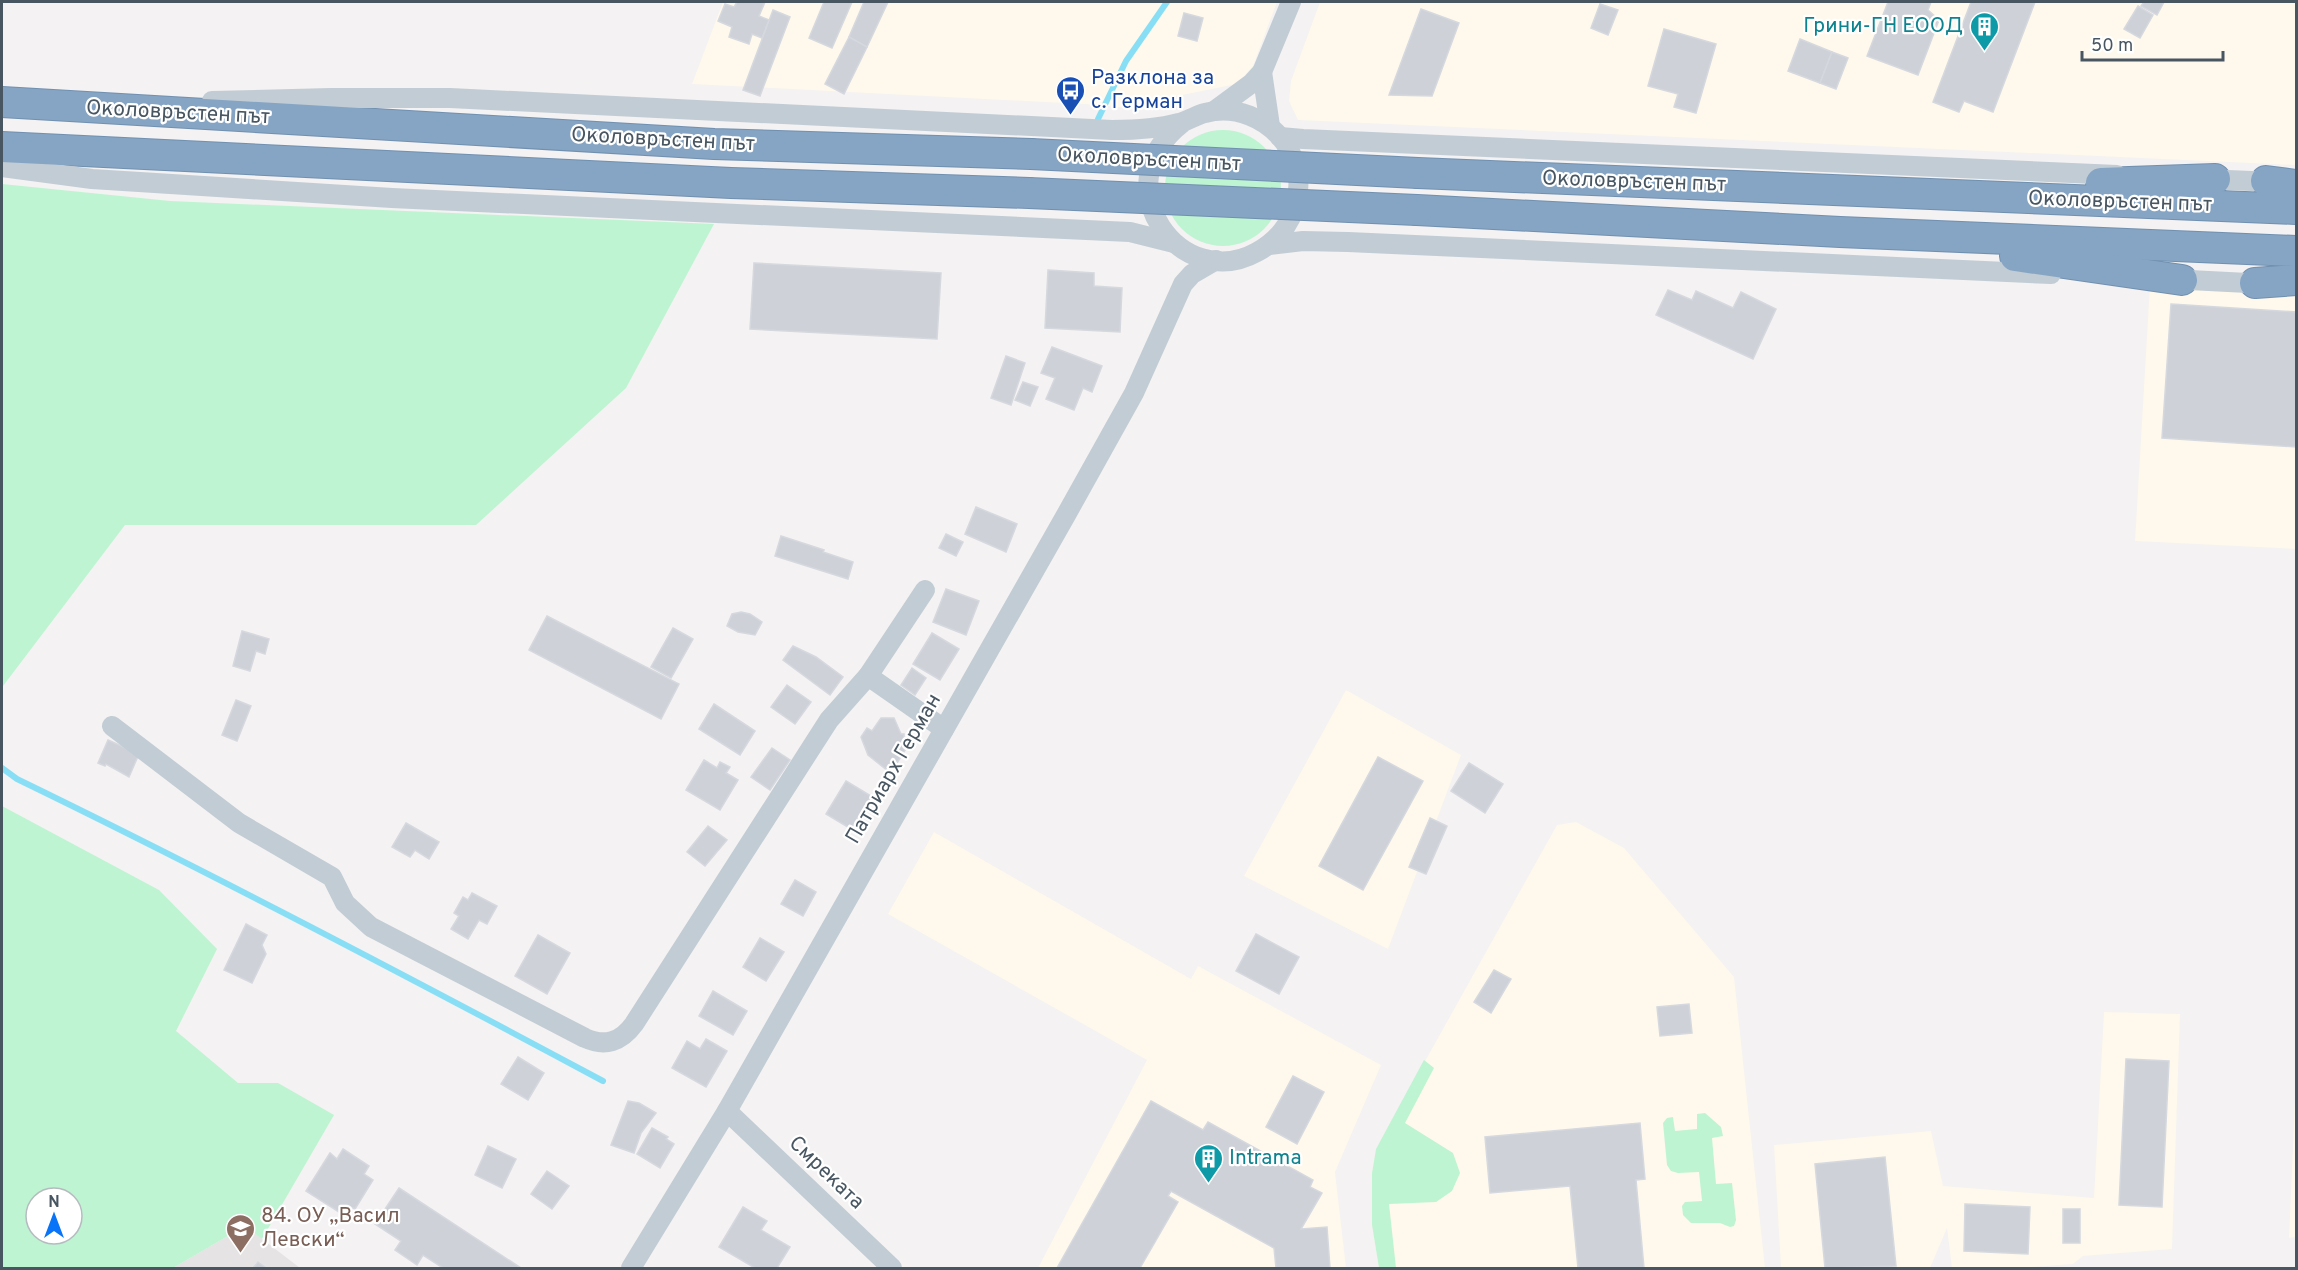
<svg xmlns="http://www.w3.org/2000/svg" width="2298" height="1270" font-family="Overpass,sans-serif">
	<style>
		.commercial { fill: #fef9ec }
		.education { fill: #e5e3e4 }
		.green { fill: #bef4d2; fill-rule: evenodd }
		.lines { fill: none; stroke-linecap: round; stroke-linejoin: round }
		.stream { stroke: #88dff5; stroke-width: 6 }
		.building { fill: #ced1d8; stroke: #d5d8de; stroke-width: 1.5 }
		.highway-casing { stroke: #7190b0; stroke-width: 32 }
		.minor { stroke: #c2ccd4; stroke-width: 20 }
		.highway { stroke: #86a5c4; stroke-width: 30 }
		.highway-bridge-casing { stroke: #7190b0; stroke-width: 32; stroke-linecap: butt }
		.highway-bridge { stroke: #86a5c4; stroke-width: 30 }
		.labels { text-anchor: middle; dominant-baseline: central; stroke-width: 4.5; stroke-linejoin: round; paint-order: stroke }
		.culture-label { font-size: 21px; fill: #0d838f; stroke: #fff; text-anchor: end }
		.transit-label { font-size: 21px; fill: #164399; stroke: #fff; text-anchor: start }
		.street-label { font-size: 21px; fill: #485662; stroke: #fff }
		.education-label { font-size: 21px; fill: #785e54; stroke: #fff; text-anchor: start }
	</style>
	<rect width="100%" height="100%" fill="#f4f2f2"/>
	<g class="commercial">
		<polygon points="723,2 1277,2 1253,66 1237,84 1167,98 1152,110 1084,104 692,84"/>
		<polygon points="1320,2 2296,2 2296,165 1298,120 1289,101 1291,81"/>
		<polygon points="2150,285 2296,293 2296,549 2135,541"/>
		<polygon points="1346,690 1461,755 1388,949 1244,876"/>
		<polygon points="1576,822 1624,848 1734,977 1765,1268 1379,1268 1372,1225 1372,1173 1376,1149 1557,825"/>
		<polygon points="934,832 1191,979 1198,966 1381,1065 1335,1172 1346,1268 1038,1268 1147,1060 888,914"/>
		<polygon points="2104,1012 2180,1014 2172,1249 2083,1256 2073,1264 2017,1268 1952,1268 1947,1228 1930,1268 1781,1268 1774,1145 1931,1131 1943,1186 2094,1198"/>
		<polygon points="2296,1076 2296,1237 2289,1238"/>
	</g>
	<polygon class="education" points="245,1226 300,1268 173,1268"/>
	<g class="green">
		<circle cx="1223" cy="188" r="58"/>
		<polygon points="2,184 170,201 714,224 626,388 476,525 125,525 3,686 2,706"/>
		<path d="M2 806 159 890 217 949 176 1031 238 1083H278L334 1115 262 1239 245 1226 173 1268H2ZM36 1198H72V1234H36Z"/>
		<polygon points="1424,1060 1434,1068 1405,1123 1453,1153 1460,1173 1452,1191 1436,1202 1389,1204 1396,1268 1379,1268 1372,1225 1372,1173 1376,1149"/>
		<polygon points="1705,1113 1721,1127 1723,1136 1712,1138 1716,1184 1732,1183 1736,1220 1734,1226 1730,1227 1720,1223 1691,1223 1683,1215 1682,1206 1685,1202 1702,1201 1699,1172 1678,1173 1671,1171 1667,1165 1663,1123 1667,1118 1673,1117 1675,1131 1697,1129 1697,1114"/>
	</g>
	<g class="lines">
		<g class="stream">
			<polyline points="1098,119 1126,61 1167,2"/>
			<path d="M2 768 17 779C215 875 409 977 603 1081"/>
		</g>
	</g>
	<g class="building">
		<polygon points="737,2 765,2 759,16 769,20 762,38 752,34 749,44 729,37 732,27 718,21 725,4 734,7"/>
		<polygon points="824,2 852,2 832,48 809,38"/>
		<polygon points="864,2 888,2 867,47 849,37"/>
		<polygon points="1888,2 1931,2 1928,10 1939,20 1918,75 1867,56"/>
		<polygon points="1971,2 2035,2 1993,112 1964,101 1959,112 1933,102"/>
		<polygon points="2144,2 2164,2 2157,15 2141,6"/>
		<polygon points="1600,4 1618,10 1608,35 1591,28"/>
		<polygon points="2138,6 2153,15 2140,38 2124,29"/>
		<polygon points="1421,9 1459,23 1432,96 1389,95"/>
		<polygon points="773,10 790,17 760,96 743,90"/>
		<polygon points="1184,13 1203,18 1197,41 1178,36"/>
		<polygon points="1664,29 1716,44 1696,113 1674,107 1678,94 1648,86"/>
		<polygon points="849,37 867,47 844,94 825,84"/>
		<polygon points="1800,39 1832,52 1820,83 1788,71"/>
		<polygon points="1832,52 1848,58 1836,89 1820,83"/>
		<polygon points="754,263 941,273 937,339 750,329"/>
		<polygon points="1048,270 1094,273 1094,286 1122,288 1120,332 1045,328"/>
		<polygon points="1668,290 1692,300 1696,291 1733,308 1741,292 1776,309 1753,359 1656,315"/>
		<polygon points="2171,304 2296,312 2296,447 2162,438"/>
		<polygon points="1052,347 1102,366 1092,392 1083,388 1074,410 1046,399 1055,378 1041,373"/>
		<polygon points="1006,356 1025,363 1011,405 991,398"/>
		<polygon points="1023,382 1038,387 1030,406 1015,400"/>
		<polygon points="976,507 1017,524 1006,552 965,534"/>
		<polygon points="946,534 963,542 956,556 939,548"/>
		<polygon points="781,536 824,550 823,552 853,562 848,579 775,556"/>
		<polygon points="946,589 979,601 966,635 933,622"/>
		<polygon points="741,612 750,614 762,622 755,635 738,632 727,626 732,614"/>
		<polygon points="547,616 679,684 661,719 529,650"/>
		<polygon points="673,628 693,639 671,678 651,667"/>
		<polygon points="242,631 269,639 265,654 256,651 250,671 233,666"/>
		<polygon points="932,633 959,649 940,680 913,664"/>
		<polygon points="793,646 816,657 843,677 830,695 783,660"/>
		<polygon points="912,668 926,678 915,695 901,685"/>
		<polygon points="787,685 811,702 795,724 771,707"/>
		<polygon points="236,700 251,706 237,741 222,735"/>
		<polygon points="714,704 755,731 740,755 699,729"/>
		<polygon points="881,718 894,718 901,734 904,734 904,744 907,747 892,771 888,771 868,755 861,737 867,728 872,731"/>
		<polygon points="108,740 139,754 129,777 106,764 105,766 98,763"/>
		<polygon points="772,748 790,760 770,790 751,777"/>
		<polygon points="1378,757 1423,781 1363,890 1319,866"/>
		<polygon points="704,760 717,768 720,762 730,767 726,773 738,780 720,810 686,790"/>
		<polygon points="1469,763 1503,784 1485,813 1451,791"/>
		<polygon points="846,781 871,796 851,829 826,814"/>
		<polygon points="1430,818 1447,826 1426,874 1409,867"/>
		<polygon points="406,823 439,842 429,859 415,850 410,857 392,847"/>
		<polygon points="708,826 727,840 705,866 687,852"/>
		<polygon points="795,880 816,892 803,916 781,904"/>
		<polygon points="472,893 497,906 487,924 479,920 468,939 451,929 459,916 454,913 463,897 468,900"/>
		<polygon points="246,924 267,935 262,945 266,954 252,983 224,970"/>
		<polygon points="1256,934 1299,957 1279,994 1236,971"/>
		<polygon points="538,935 570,953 547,994 515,976"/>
		<polygon points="760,938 784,952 766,981 743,967"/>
		<polygon points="1494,970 1511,979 1491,1013 1474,1002"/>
		<polygon points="713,991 747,1011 733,1035 699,1016"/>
		<polygon points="1689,1004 1692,1033 1660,1036 1657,1007"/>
		<polygon points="706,1039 727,1051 706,1087 672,1068 687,1041 700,1049"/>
		<polygon points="518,1057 544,1073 528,1100 501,1084"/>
		<polygon points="2126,1059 2169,1061 2162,1207 2119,1205"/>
		<polygon points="1293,1076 1324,1092 1297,1144 1266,1127"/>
		<polygon points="628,1101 639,1103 656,1113 641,1133 634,1153 611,1145"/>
		<polygon points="1151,1101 1203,1130 1208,1122 1313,1180 1310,1187 1322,1193 1301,1229 1327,1227 1330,1268 1276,1268 1274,1248 1171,1191 1168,1196 1178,1202 1140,1268 1057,1268"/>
		<polygon points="1640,1123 1645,1179 1636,1180 1644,1268 1578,1268 1570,1186 1490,1193 1485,1137"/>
		<polygon points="652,1128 668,1137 666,1139 674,1144 660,1168 637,1154"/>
		<polygon points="488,1146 516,1159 502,1188 475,1175"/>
		<polygon points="343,1149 369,1166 364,1174 373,1180 355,1209 347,1205 342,1214 306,1191 330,1153 337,1159"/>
		<polygon points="1885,1157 1896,1266 1825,1268 1815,1164"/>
		<polygon points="547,1171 569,1186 552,1209 531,1194"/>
		<polygon points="399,1188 521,1268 443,1268 423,1255 417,1265 395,1250 401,1241 375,1224"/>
		<polygon points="1965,1204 2030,1207 2028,1254 1964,1251"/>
		<polygon points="743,1207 767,1221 761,1230 790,1247 777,1268 755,1268 719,1247"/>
		<rect x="2063" y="1209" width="17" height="34"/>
		<polygon points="258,1262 266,1268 253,1268"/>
	</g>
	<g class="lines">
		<defs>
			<g id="highway">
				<polyline points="2,102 714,144 1031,154"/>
				<polyline points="2,147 731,183 1029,193"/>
				<polyline points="1418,173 2296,209"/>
				<polyline points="2266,181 2296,185"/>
				<polyline points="2101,183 2215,179"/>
				<polyline points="1417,210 1840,232 2296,251"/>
				<polyline points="2015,256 2182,280"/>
				<polyline points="2255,283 2296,280"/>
			</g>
		</defs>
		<use href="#highway" class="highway-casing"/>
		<g class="minor">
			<polyline points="1262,72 1270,126"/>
			<path d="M212 101 331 98H450L1112 130C1135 130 1157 129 1179 123 1188 121 1196 115 1205 113 1235 105 1267 118 1285 143 1294 157 1300 174 1298 190 1296 217 1281 239 1257 252 1182 294 1101 186 1182 123"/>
			<polyline points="1214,111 1252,83 1262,72 1291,2"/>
			<polyline points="1280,137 1303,139 2117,175"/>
			<polyline points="2,167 92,179 392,198 1130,232 1174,243"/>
			<polyline points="2203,179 2276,182"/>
			<polyline points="1269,245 1303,241 1348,242 2051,274"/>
			<polyline points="2170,279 2267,284"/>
			<polyline points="868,676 925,590"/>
			<path d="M112 726 239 823 332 877 345 903 371 927 585 1038C605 1047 621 1042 634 1024L829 720 868 676 944 729"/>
			<polyline points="727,1111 892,1268"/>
			<polyline points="631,1268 727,1111 1066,515 1134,393 1183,284 1192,274 1216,260"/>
		</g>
		<use href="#highway" class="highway"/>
		<defs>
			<g id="highway-bridge">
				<polyline points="1031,154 1418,173"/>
				<polyline points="1029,193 1417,210"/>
			</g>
		</defs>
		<use href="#highway-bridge" class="highway-bridge-casing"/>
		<use href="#highway-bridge" class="highway-bridge"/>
	</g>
	<defs>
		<symbol id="building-pin" viewBox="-11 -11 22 30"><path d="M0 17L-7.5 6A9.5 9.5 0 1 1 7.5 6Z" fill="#0f9aa8" stroke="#fff"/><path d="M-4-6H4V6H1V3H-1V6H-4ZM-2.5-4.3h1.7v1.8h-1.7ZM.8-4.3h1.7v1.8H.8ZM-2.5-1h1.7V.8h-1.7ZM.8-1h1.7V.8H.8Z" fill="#fff"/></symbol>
		<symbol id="bus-pin" viewBox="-11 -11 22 30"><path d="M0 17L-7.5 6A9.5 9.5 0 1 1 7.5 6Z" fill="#1a4fb4" stroke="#fff"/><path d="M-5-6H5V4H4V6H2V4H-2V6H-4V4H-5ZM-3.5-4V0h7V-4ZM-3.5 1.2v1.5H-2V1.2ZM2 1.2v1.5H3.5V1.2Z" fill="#fff"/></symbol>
		<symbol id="school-pin" viewBox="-11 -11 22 30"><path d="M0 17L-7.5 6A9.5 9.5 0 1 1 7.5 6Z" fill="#8d6e63" stroke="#fff"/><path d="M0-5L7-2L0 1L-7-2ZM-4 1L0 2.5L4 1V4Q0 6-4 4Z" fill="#fff"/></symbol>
	</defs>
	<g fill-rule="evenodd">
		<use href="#building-pin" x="1968" y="10" width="33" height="45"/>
		<use href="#bus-pin" x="1054" y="74" width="33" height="45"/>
		<use href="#building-pin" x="1192" y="1142" width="33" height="45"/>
		<use href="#school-pin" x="224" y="1212" width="33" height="45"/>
	</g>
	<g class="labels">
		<g class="culture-label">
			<text x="1963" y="26">Грини-ГН ЕООД</text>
			<text x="1229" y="1158" text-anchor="start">Intrama</text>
		</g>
		<g class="transit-label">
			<text x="1091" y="78">Разклона за<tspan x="1091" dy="24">с. Герман</tspan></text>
		</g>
		<g class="street-label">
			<text transform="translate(178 113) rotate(3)">Околовръстен път</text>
			<text transform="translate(663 140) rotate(3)">Околовръстен път</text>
			<text transform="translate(1149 160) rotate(3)">Околовръстен път</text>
			<text transform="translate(1634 182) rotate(2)">Околовръстен път</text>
			<text transform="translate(2120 202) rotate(2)">Околовръстен път</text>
			<text transform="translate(894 769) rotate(-60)">Патриарх Герман</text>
			<text transform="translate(826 1173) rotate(44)">Смреката</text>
		</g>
		<g class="education-label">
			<text x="261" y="1216">84. ОУ „Васил<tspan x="261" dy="24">Левски“</tspan></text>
		</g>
	</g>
	<rect width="2298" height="1270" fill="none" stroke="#485662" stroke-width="6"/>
	<g transform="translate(54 1216)"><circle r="28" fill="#ffffff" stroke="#b6bbc0" stroke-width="1.5"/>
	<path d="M0-4.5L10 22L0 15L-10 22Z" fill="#0974f7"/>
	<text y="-9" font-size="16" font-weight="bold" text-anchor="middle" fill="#485662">N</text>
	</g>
	<path d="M2082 51v9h141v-9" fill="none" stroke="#485662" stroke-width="3"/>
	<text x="2091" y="51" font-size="18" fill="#485662" stroke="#ffffff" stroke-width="4.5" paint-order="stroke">50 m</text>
</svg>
